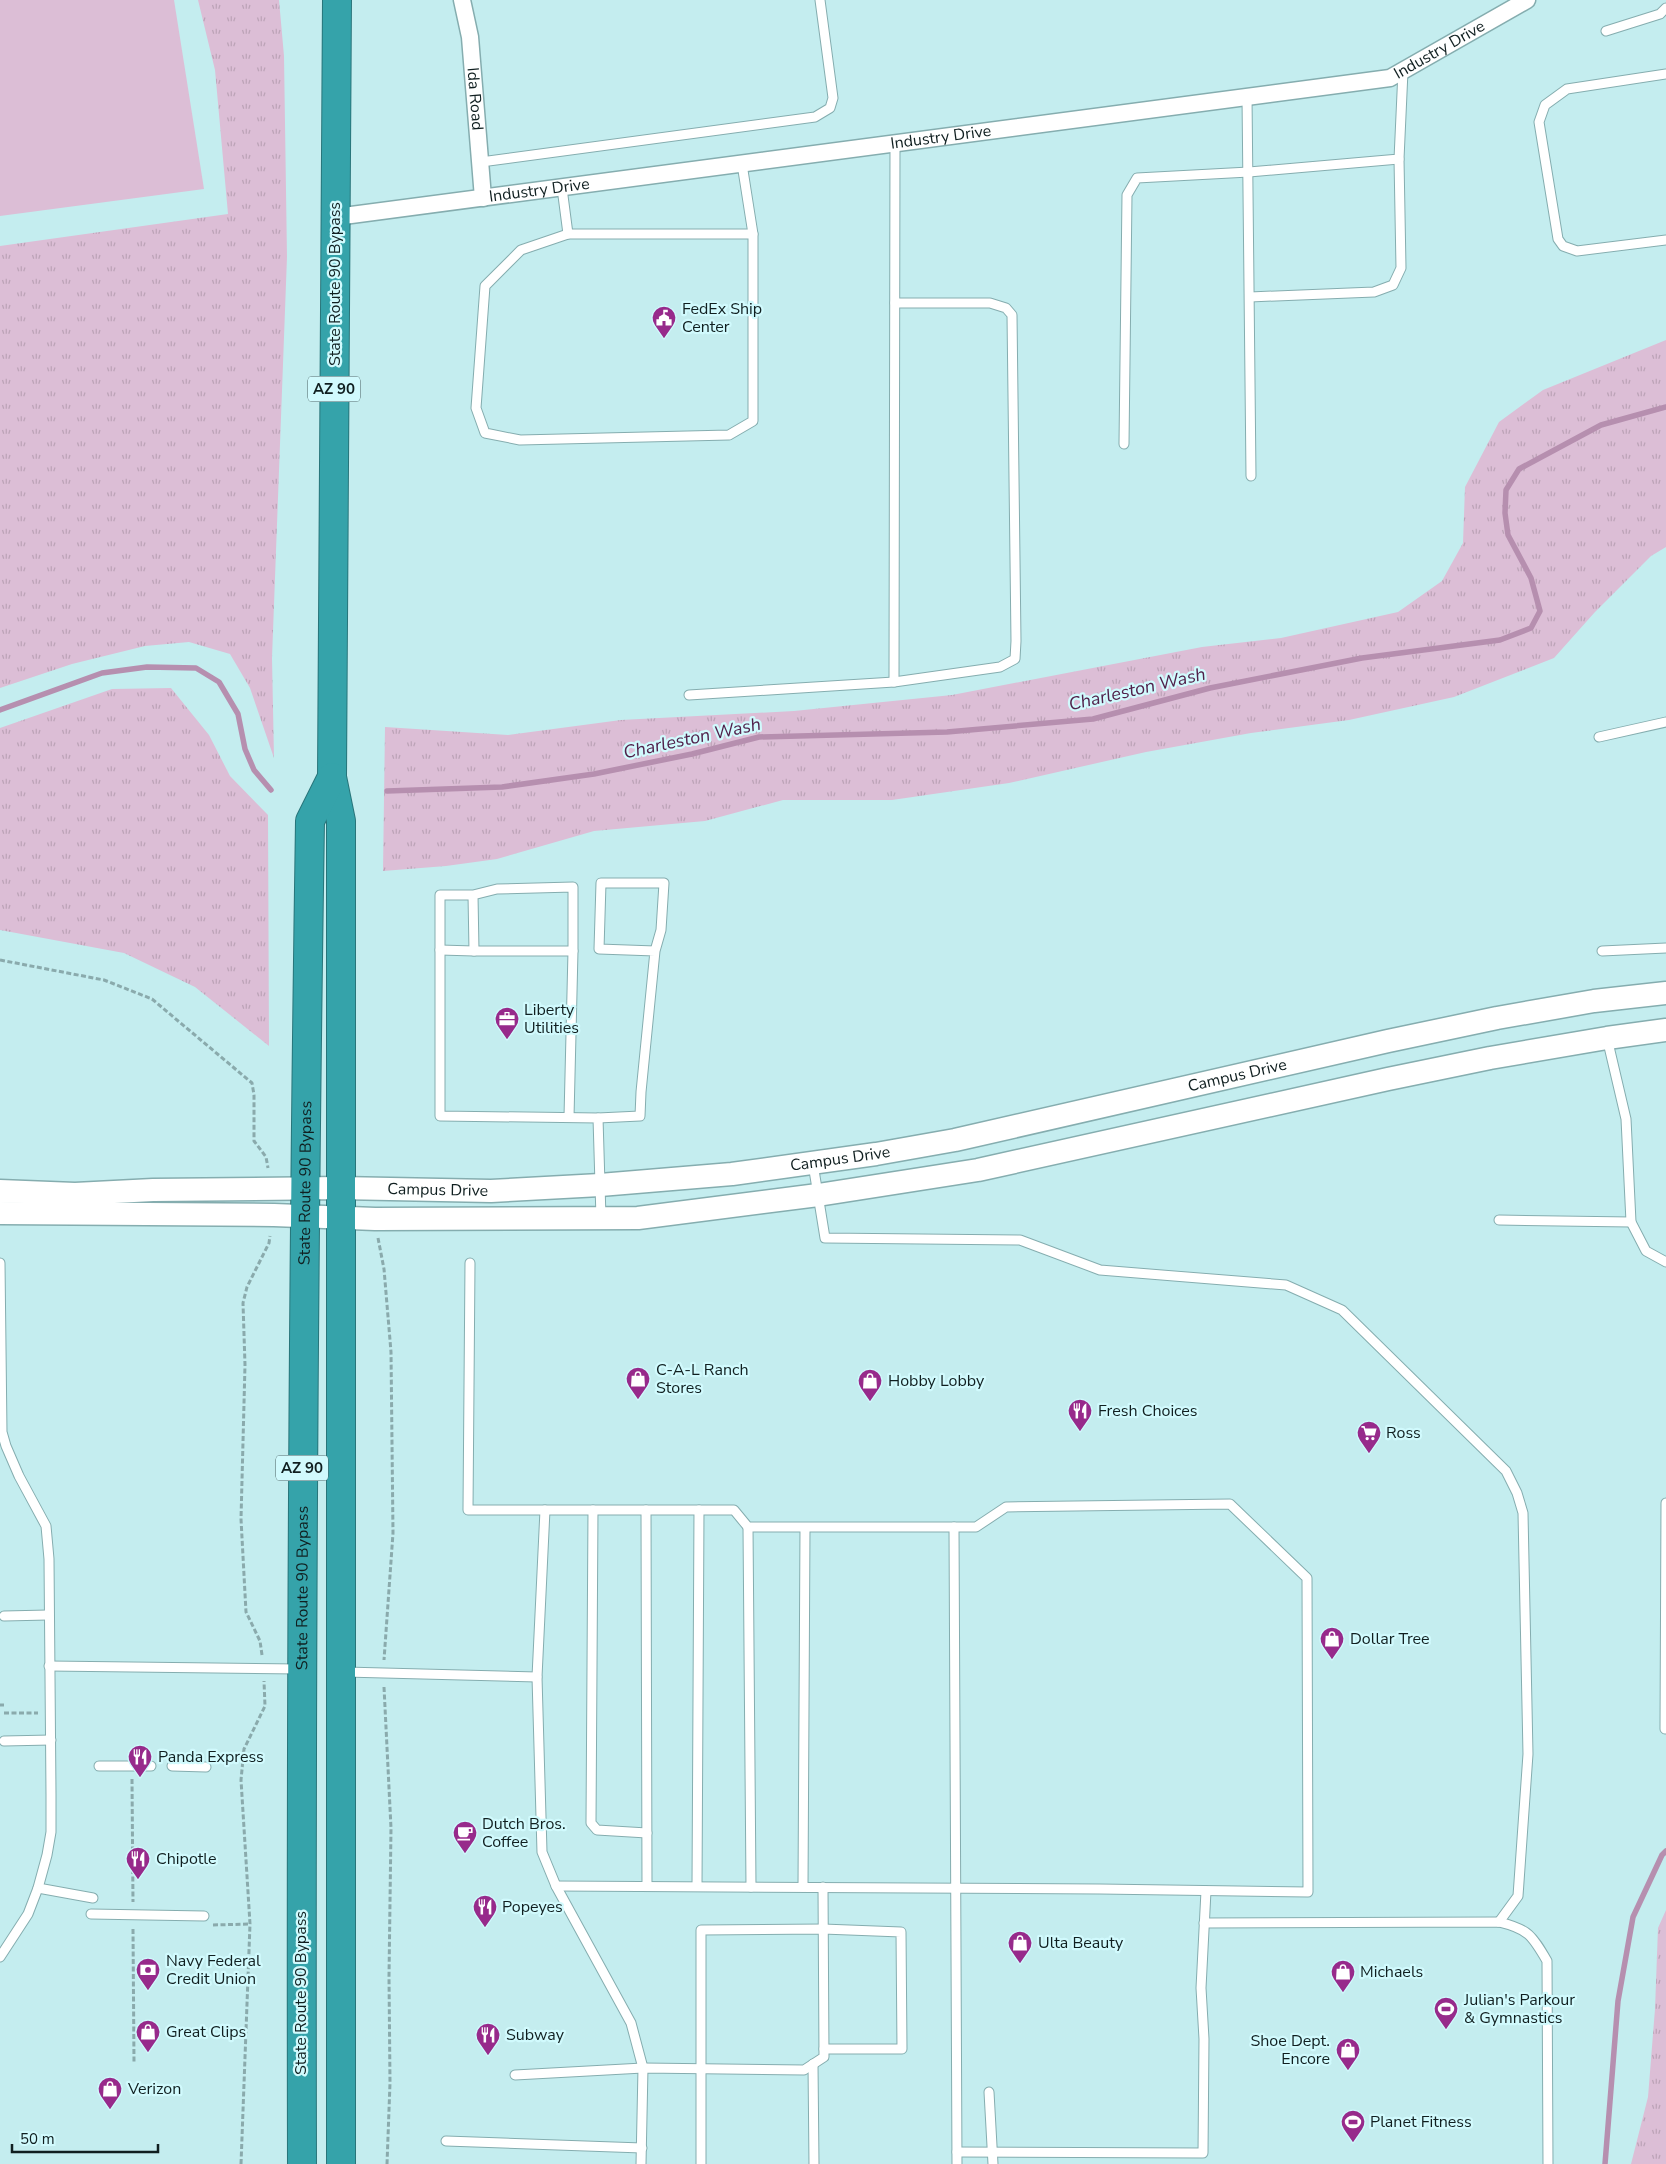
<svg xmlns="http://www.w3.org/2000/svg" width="1666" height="2164" font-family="'Nunito Sans',sans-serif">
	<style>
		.grass { fill: url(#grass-tufts) }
		.garden { fill: #dcbed6 }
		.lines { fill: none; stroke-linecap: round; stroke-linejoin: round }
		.stream { stroke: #b68faf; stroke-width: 5.5 }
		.lane-casing { stroke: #85adaf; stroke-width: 11 }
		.street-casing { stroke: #85adaf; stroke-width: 19 }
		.secondary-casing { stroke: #85adaf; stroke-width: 25 }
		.highway-casing { stroke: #28757a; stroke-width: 30 }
		.path { stroke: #8aaaac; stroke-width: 3; stroke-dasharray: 5 2.5; stroke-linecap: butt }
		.lane { stroke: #fff; stroke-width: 9 }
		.street { stroke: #fff; stroke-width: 16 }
		.secondary { stroke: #fff; stroke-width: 22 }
		.highway { stroke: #35a3aa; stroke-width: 28 }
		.labels { text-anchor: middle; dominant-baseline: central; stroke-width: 4.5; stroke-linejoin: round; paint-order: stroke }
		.shield { fill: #d1fafd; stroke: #4a6162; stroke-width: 1 }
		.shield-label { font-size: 15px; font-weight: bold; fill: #101f20 }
		.street-label { font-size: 16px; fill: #101f20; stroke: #d1fafd }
		.poi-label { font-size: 16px; fill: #101f20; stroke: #d1fafd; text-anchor: start }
		.water-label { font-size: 18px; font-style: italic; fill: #51204a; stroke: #d1fafd }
	</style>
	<defs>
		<pattern id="grass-tufts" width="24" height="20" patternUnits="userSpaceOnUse" patternTransform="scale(1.25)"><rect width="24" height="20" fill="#dcbed6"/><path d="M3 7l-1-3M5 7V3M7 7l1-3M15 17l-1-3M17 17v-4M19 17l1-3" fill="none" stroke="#bca3b7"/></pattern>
	</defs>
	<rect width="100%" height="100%" fill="#c4edef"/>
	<g class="grass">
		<polygon points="198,0 279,0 284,56 287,257 272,658 274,758 250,688 230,654 189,642 145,646 72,664 0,688 0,246 228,214 215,70"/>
		<polygon points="1666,340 1666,547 1651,556 1595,612 1554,658 1454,697 1349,720 1251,733 1146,752 1009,783 892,800 783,800 705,821 594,831 497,859 446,866 383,871 385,727 508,735 621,720 794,711 952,695 1202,647 1281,638 1398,612 1442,581 1463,543 1465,487 1499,422 1543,390"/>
		<polygon points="171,688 209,735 230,776 268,815 269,1046 195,987 124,953 0,930 0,728 112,689"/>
		<polygon points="1666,1910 1666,2164 1631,2164 1648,2097 1655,2009 1658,1928"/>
	</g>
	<polygon class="garden" points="0,0 174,0 204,189 0,216"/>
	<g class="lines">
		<g class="stream">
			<polyline points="0,710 102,673 147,667 196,668 219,682 238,714 245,749 254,770 271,790"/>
			<polyline points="387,791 502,787 594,774 692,754 759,737 947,732 1093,719 1210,688 1362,658 1500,640 1531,628 1540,611 1531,578 1508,535 1505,513 1506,490 1519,469 1601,425 1666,407"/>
			<polyline points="1605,2164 1618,2001 1633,1917 1662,1855 1666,1851"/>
		</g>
		<defs>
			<g id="lane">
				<polyline points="1606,31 1660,14 1666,8"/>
				<polyline points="1666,74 1567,89 1545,105 1539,122 1558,239 1563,246 1577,251 1666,240"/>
				<polyline points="1247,97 1251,476"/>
				<polyline points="481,162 815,117 830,108 833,98 820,0"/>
				<polyline points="562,188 568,234 521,250 485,286 476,408 485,433 520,440 729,435 753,421 753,234 742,164"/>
				<polyline points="568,234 753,234"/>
				<polyline points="1250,297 1374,292 1393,285 1401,268 1399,159"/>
				<polyline points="1124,444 1127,195 1137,178 1249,172 1399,159 1403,71"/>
				<polyline points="894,682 895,144"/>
				<polyline points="689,695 894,682 1000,667 1015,659 1016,641 1012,315 1006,308 990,303 895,303"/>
				<polyline points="1599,737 1666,722"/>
				<polyline points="473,895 497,889 573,887 573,951 474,951 473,895 440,895 440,1116 598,1118 601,1218"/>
				<polyline points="440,950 474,951"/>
				<polyline points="1602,951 1666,948"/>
				<polyline points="1607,1038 1626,1119 1631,1222 1646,1251 1666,1262"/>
				<polyline points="569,1117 573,951"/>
				<polyline points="598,1118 640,1116 641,1092 655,951 661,930 664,883 601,883 599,949 655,951"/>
				<polyline points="813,1164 825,1238 1020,1240 1100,1270 1286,1285 1342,1310 1506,1471 1517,1493 1523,1513 1528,1754 1518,1896 1499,1922"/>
				<polyline points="1499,1220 1631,1222"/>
				<polyline points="0,1263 2,1432 6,1446 19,1476 46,1526 49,1559 51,1794 51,1832 47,1855 38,1888 28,1914 0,1957"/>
				<polyline points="470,1263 468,1510 734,1510 748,1527 976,1527 1006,1507 1230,1504 1307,1578 1308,1892 1100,1889 556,1886"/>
				<polyline points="545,1510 537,1677 542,1852 556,1886 631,2023 643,2068 641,2164"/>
				<polyline points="593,1510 591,1823 597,1830 647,1833"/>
				<polyline points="646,1510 647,1886"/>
				<polyline points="748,1527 751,1887"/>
				<polyline points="954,1527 957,2164"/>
				<polyline points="4,1616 48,1615"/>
				<polyline points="49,1666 299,1669"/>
				<polyline points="345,1672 537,1677"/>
				<polyline points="1665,1729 1666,1503"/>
				<polyline points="4,1741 51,1740"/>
				<polyline points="99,1766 151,1766"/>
				<polyline points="172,1766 206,1767"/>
				<polyline points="697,1886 699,1510"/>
				<polyline points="803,1887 805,1528"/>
				<polyline points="38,1888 93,1898"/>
				<polyline points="91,1914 204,1916"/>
				<path d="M1204 1923 1499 1922C1528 1929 1532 1935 1547 1961L1548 2164"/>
				<polyline points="813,2064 814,2164"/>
				<polyline points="515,2075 643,2068 804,2070 824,2057 823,1887"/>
				<polyline points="989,2092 993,2164"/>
				<polyline points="446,2141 642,2148"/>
				<polyline points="957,2152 1203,2153 1204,2039 1201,1988 1206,1891"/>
				<polyline points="701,2164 701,1930 823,1929 901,1932 902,2049 824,2049"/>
			</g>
			<g id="street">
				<path id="s1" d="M462 0 470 37 483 198"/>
				<path id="s2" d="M336 217 1390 78 1527 0"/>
			</g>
			<g id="secondary">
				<path id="s3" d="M0 1191 75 1194 153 1190 340 1188 491 1191 600 1185 732 1174 876 1154 955 1140 1388 1041 1497 1018 1594 1001 1666 993"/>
				<polyline points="0,1213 274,1215 375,1219 638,1218 818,1195 978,1170 1388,1079 1490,1058 1607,1038 1666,1030"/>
			</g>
			<g id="highway">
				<polyline points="337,0 332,777 341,821 341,2164"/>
				<path id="s4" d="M302 2164C301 1716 303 1268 310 821L332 777"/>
			</g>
		</defs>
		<use href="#lane" class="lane-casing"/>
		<use href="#street" class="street-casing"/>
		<use href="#secondary" class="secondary-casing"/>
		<use href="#highway" class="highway-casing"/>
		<g class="path">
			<polyline points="0,960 104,980 152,999 252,1083 254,1095 254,1141 266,1157 268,1168"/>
			<polyline points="378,1238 384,1269 391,1352 393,1533 384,1660"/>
			<polyline points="262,1655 260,1641 246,1612 244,1575 241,1519 245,1365 243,1303 247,1287 269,1243 270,1236"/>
			<polyline points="384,1687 391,1828 389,1977 390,2083 387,2164"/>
			<polyline points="0,1705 4,1705"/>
			<polyline points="4,1713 38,1713"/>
			<polyline points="132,1779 133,1902"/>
			<polyline points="213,1925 250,1924"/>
			<polyline points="133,1929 134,2063"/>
			<polyline points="241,2164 250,1924 241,1780 244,1749 265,1706 264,1681"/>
		</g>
		<use href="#lane" class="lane"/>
		<use href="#street" class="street"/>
		<use href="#secondary" class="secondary"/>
		<use href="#highway" class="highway"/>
	</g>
	<defs>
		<symbol id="civic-pin" viewBox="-11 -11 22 30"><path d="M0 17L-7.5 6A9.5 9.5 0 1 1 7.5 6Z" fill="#972a8b" stroke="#d1fafd"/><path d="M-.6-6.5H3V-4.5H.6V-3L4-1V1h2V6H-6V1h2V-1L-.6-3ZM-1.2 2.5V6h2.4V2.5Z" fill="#fff"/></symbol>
		<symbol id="office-pin" viewBox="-11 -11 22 30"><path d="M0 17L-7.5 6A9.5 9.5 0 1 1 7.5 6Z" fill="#972a8b" stroke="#d1fafd"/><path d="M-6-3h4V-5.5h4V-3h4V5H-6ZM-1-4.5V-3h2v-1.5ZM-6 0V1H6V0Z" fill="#fff"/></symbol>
		<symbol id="shop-pin" viewBox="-11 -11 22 30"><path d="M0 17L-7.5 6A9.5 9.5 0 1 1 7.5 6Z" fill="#972a8b" stroke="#d1fafd"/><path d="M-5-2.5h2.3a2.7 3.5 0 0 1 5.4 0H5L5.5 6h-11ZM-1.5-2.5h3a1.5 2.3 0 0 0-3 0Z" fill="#fff"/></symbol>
		<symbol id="restaurant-pin" viewBox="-11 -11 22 30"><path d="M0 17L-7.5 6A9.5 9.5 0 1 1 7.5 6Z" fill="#972a8b" stroke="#d1fafd"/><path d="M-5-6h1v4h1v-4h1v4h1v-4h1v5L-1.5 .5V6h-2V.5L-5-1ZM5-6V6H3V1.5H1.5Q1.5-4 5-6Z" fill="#fff"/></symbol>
		<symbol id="supermarket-pin" viewBox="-11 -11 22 30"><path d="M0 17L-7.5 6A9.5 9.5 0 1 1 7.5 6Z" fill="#972a8b" stroke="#d1fafd"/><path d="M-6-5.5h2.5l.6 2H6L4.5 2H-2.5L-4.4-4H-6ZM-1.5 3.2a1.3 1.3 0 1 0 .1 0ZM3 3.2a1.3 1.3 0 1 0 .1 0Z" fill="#fff"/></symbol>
		<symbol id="cafe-pin" viewBox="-11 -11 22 30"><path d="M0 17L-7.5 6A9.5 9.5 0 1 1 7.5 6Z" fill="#972a8b" stroke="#d1fafd"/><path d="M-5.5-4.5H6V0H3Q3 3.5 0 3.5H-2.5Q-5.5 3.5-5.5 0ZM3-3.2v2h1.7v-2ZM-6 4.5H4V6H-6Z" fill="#fff"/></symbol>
		<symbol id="bank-pin" viewBox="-11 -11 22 30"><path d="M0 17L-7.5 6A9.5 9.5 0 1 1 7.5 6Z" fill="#972a8b" stroke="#d1fafd"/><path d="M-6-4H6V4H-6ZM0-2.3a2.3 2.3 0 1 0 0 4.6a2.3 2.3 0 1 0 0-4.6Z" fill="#fff"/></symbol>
		<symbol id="stadium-pin" viewBox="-11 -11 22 30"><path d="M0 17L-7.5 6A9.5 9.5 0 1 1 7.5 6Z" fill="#972a8b" stroke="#d1fafd"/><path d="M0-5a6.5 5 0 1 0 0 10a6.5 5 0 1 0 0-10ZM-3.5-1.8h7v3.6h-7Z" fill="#fff"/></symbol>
	</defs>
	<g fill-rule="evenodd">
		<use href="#civic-pin" x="650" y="304" width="28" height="38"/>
		<use href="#office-pin" x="493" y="1005" width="28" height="38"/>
		<use href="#shop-pin" x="624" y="1365" width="28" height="38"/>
		<use href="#shop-pin" x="856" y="1367" width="28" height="38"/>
		<use href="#restaurant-pin" x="1066" y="1397" width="28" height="38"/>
		<use href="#supermarket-pin" x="1355" y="1419" width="28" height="38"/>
		<use href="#shop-pin" x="1318" y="1625" width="28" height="38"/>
		<use href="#restaurant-pin" x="126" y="1743" width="28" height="38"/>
		<use href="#cafe-pin" x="451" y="1819" width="28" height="38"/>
		<use href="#restaurant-pin" x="124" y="1845" width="28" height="38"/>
		<use href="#restaurant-pin" x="471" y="1893" width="28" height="38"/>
		<use href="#shop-pin" x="1006" y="1929" width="28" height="38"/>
		<use href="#bank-pin" x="134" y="1956" width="28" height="38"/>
		<use href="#shop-pin" x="1329" y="1958" width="28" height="38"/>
		<use href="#stadium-pin" x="1432" y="1995" width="28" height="38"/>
		<use href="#shop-pin" x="134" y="2018" width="28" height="38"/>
		<use href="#restaurant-pin" x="474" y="2021" width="28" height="38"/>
		<use href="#shop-pin" x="1334" y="2036" width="28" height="38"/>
		<use href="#shop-pin" x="96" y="2075" width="28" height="38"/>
		<use href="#stadium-pin" x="1339" y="2108" width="28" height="38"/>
	</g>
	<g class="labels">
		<g class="shield">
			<rect x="308" y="376.5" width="52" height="25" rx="4"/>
			<rect x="276" y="1455.5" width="52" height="25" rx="4"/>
		</g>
		<g class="shield-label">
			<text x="334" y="389">AZ 90</text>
			<text x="302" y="1468">AZ 90</text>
		</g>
		<g class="street-label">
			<text stroke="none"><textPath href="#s2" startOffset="1120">Industry Drive</textPath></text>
			<text stroke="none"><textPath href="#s1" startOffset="100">Ida Road</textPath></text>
			<text stroke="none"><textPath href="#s2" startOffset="610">Industry Drive</textPath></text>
			<text stroke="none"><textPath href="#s2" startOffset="205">Industry Drive</textPath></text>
			<text transform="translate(335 284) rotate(-90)">State Route 90 Bypass</text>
			<text stroke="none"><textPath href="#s3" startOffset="1248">Campus Drive</textPath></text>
			<text stroke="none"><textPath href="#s3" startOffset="842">Campus Drive</textPath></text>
			<text stroke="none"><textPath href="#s4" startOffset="981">State Route 90 Bypass</textPath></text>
			<text stroke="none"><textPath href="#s3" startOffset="438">Campus Drive</textPath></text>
			<text stroke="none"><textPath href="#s4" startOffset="576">State Route 90 Bypass</textPath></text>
			<text transform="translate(301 1993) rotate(-90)">State Route 90 Bypass</text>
		</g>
		<g class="poi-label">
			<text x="682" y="309">FedEx Ship<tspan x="682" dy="18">Center</tspan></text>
			<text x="524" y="1010">Liberty<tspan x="524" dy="18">Utilities</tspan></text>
			<text x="656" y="1370">C-A-L Ranch<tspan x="656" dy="18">Stores</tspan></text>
			<text x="888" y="1381">Hobby Lobby</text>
			<text x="1098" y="1411">Fresh Choices</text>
			<text x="1386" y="1433">Ross</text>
			<text x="1350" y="1639">Dollar Tree</text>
			<text x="158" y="1757">Panda Express</text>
			<text x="482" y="1824">Dutch Bros.<tspan x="482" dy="18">Coffee</tspan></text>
			<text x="156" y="1859">Chipotle</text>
			<text x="502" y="1907">Popeyes</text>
			<text x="1038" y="1943">Ulta Beauty</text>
			<text x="166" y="1961">Navy Federal<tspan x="166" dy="18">Credit Union</tspan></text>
			<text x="1360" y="1972">Michaels</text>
			<text x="1464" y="2000">Julian's Parkour<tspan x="1464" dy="18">&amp; Gymnastics</tspan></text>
			<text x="166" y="2032">Great Clips</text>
			<text x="506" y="2035">Subway</text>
			<text x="1330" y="2041" text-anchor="end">Shoe Dept.<tspan x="1330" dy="18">Encore</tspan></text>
			<text x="128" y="2089">Verizon</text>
			<text x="1370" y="2122">Planet Fitness</text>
		</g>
		<g class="water-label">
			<text transform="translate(1137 689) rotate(-13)">Charleston Wash</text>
			<text transform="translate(692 738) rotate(-12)">Charleston Wash</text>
		</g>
	</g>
	<path d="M12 2144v8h146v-8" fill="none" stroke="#101f20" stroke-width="2.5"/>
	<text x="20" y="2144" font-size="15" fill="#101f20" stroke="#d1fafd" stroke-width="4" paint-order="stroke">50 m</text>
</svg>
